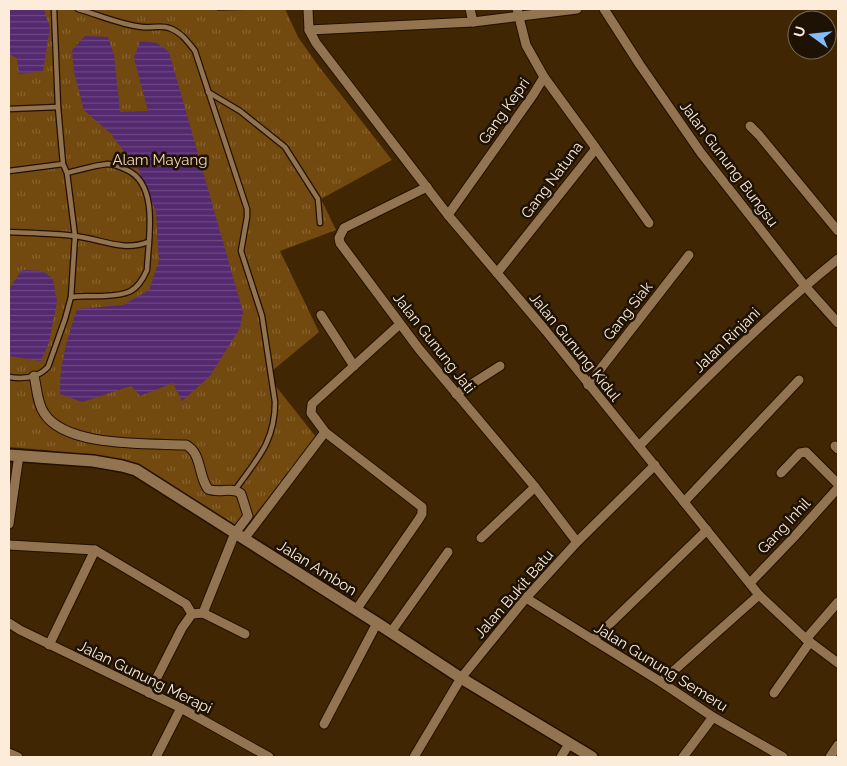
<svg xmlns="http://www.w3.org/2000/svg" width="847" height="766" font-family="Raleway,sans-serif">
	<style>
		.grass { fill: url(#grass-tufts) }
		.water { fill: url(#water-rules) }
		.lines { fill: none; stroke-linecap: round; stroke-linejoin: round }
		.service-casing { stroke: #231000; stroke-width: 7 }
		.minor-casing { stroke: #231000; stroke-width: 11 }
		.tertiary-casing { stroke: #231000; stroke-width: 14 }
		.service { stroke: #927451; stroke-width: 4.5 }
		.minor { stroke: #927451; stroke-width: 9 }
		.tertiary { stroke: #927451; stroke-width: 11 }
		.labels { text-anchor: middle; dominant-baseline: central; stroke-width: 5; stroke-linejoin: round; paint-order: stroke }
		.street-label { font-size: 15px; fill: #fdecd9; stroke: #1e1205 }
		.park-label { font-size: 15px; fill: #f5d5b0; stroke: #1e1205 }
	</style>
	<defs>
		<pattern id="grass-tufts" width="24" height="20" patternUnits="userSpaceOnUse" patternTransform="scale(1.25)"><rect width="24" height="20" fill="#72490e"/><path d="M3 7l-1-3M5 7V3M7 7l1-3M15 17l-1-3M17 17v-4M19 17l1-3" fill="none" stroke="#876330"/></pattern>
		<pattern id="water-rules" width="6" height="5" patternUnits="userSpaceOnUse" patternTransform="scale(1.25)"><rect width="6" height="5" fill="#54296f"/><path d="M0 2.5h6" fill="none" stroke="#6e4883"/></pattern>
	</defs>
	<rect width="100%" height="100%" fill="#402602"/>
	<polygon class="grass" points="9,9 217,9 217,11 285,9 298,37 317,64 392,160 321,199 336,230 280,251 319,332 267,375 316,437 243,530 138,464 110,458 45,450 9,447"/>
	<g class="water">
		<polygon points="9,9 44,10 50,28 43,71 19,74 17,58 9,54"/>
		<path d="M85 36 108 37 114 55 120 112 148 111 134 58 140 41 157 43 169 52 243 312 240 328 210 376 182 401 173 383 140 396 131 386 82 402 60 394C59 365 68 336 77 309L123 305 149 290 159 261 156 212 139 171 111 134 84 110 74 72 72 50Z"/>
		<polygon points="22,270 43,271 53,279 57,302 49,342 41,361 9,356 9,289"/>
	</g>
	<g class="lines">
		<defs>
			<g id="service">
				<path d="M78 9C99 15 121 25 142 27 151 28 161 25 169 28 181 32 188 42 195 51L247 209V217L241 251 262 316 275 402C275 442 257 459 235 490"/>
				<polyline points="208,92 240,111 285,147 318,199 320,223"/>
				<polyline points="9,109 58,107"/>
				<polyline points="9,171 63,164"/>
				<path d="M67 173C80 170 95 165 108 164 115 164 121 167 127 170 160 185 148 241 147 270 137 293 127 295 103 296 92 296 82 296 71 297"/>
				<path d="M9 232C31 233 54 233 75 236 101 239 123 252 148 242"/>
				<path d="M9 377C22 379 38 378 48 367L65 319 71 297 75 236 67 173 63 164 58 107 54 9"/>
			</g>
			<g id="minor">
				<polyline points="308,9 309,30 316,43 448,215 546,331 759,595 806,639 838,663"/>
				<polyline points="470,9 473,22"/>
				<polyline points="604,9 640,65 701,153 805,286 838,323"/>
				<polyline points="309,30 473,22 577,9"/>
				<polyline points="750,126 759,135 838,231"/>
				<polyline points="595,147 649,223"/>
				<polyline points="427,187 344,228 339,238 340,243 419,349 535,487 577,542"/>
				<polyline points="448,215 533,95 544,77 526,45 517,9"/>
				<polyline points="497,273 594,151 595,147 544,77"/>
				<polyline points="321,315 354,366"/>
				<path d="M34 376C37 388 37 403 44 413 66 448 149 443 186 445 202 453 198 476 208 489 219 494 233 486 241 494L248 516 235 533 203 613"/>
				<polyline points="588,385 689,255"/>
				<polyline points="456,394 500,366"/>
				<polyline points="325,432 422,507 422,514 419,519 356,610"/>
				<path d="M639 446C703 381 767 316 838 259"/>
				<polyline points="835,446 838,449"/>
				<polyline points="781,473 800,453 806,452 838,484"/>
				<polyline points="684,502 799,380"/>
				<polyline points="9,524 19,455"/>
				<polyline points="481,538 535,487"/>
				<polyline points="244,539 325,432 311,413 312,404 400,324"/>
				<polyline points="9,545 95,550 186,604 192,614"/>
				<polyline points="750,583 794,537 838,488"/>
				<polyline points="526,598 661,682 713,717 783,757"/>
				<polyline points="9,623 20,630 181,708 269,757"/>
				<polyline points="391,632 448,552"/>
				<polyline points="806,639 838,602"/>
				<polyline points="593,640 707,530"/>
				<polyline points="49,645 95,550"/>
				<polyline points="661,682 759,595"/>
				<polyline points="149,693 182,628 192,614 203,613 245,634"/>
				<polyline points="774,693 810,642"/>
				<polyline points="324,724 377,623"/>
				<polyline points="9,753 18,757"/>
				<polyline points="156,757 181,708"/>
				<polyline points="414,757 461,678 526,598 577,542 655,465"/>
				<polyline points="561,757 569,744"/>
				<polyline points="683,757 713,717"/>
				<polyline points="830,757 838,745"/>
			</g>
			<polyline id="tertiary" points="9,455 93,461 122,466 136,470 377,623 461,678 592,757"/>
		</defs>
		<use href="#service" class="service-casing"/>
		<use href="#minor" class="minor-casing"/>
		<use href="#tertiary" class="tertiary-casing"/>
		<use href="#service" class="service"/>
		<use href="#minor" class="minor"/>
		<use href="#tertiary" class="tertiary"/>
	</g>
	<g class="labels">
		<g class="street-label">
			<text transform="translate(504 111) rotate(-55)">Gang Kepri</text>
			<text transform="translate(729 164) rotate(53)">Jalan Gunung Bungsu</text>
			<text transform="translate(552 180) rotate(-53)">Gang Natuna</text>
			<text transform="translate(628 311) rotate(-52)">Gang Siak</text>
			<text transform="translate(727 340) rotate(-44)">Jalan Rinjani</text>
			<text transform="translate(434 343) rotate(52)">Jalan Gunung Jati</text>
			<text transform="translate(575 347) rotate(51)">Jalan Gunung Kidul</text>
			<text transform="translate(784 526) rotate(-47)">Gang Inhil</text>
			<text transform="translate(317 568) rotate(32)">Jalan Ambon</text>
			<text transform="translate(514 594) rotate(-49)">Jalan Bukit Batu</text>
			<text transform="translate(661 667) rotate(32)">Jalan Gunung Semeru</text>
			<text transform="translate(145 677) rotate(26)">Jalan Gunung Merapi</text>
		</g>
		<g class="park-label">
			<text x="160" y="160">Alam Mayang</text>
		</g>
	</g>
	<rect width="847" height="766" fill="none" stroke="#fdecd9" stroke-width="20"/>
	<g transform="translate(812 35) rotate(285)"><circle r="24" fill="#1e1205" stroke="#77695a"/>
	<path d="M0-4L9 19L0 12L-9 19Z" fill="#81bdfa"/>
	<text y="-8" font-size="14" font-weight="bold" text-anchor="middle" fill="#fdecd9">U</text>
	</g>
</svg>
